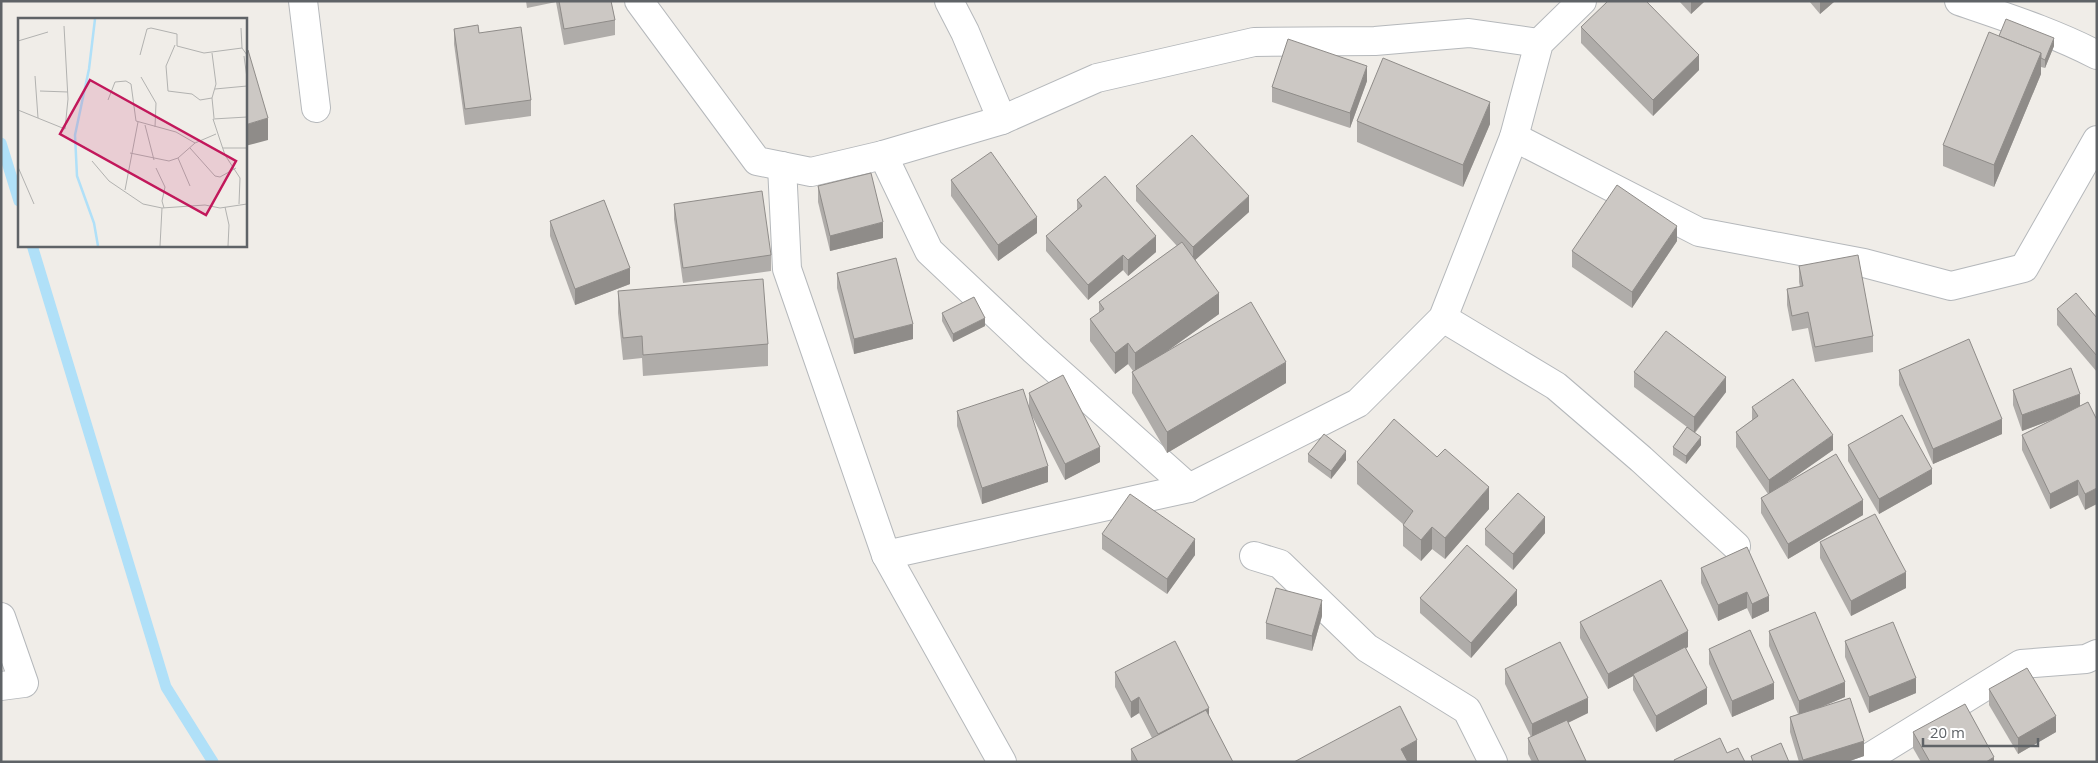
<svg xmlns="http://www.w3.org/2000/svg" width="2098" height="763" font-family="'Open Sans',sans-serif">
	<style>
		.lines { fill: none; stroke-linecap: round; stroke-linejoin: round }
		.stream { stroke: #b0e0f8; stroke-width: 11 }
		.minor-casing { stroke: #b5b8bb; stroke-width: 30 }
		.minor { stroke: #fff; stroke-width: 28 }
		.wall { fill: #afaca9 }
		.shaded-wall { fill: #8f8c89 }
		.building { fill: #ccc8c4; stroke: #8f8c89 }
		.inset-river { fill: none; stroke: #b0e0f8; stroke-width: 2.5 }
		.inset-road { fill: none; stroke: #b2b2b0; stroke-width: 1 }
		.view { fill: #c2185b; fill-opacity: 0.15; stroke: #c2185b; stroke-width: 2.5 }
		.inset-edge { fill: none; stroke: #5f6367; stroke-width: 2.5 }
	</style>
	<rect width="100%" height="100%" fill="#f0ede8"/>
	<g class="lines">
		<g class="stream">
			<polyline points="1,143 19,201"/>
			<polyline points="32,245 166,687 213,762"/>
		</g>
		<defs>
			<g id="minor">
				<polyline points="303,1 316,108"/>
				<polyline points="639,1 757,161 811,172 883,155 1002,120 1097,78 1254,42 1375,41 1469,33 1539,43"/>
				<polyline points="949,1 965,32 1002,120"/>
				<path d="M1959 1C2005 17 2053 32 2097 55"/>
				<polyline points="1514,137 1699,232 1864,263 1951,286 2024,268 2097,140"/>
				<polyline points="883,155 929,251 1034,350 1189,488"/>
				<polyline points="782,166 787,269 886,555 1002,762"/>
				<polyline points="1443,318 1556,386 1641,459 1736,546"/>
				<polyline points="886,555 1189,488 1358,403 1443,318 1514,137 1539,43 1582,1"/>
				<polyline points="1254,556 1280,564 1367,648 1467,710 1493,762"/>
				<polyline points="1,617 24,683 1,686"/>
				<polyline points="1862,762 2021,664 2086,659 2097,654"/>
			</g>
		</defs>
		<use href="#minor" class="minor-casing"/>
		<use href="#minor" class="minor"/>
	</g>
	<g class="wall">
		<polygon points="526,1 611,1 615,20 615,35 564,45 556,2 527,8"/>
		<polygon points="1679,1 1705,1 1691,14"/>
		<polygon points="1809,1 1835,1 1820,14"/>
		<polygon points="1581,27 1699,70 1653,116 1581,43"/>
		<polygon points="454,29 479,33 531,100 531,116 465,125 454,44"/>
		<polygon points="1999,36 2054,46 2045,68 2041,67 2041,74 1994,187 1943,166 1943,145"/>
		<polygon points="1367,81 1350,128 1272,102 1272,87"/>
		<polygon points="1357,121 1490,124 1463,187 1357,142"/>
		<polygon points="951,180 1037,233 998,261 951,196"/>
		<polygon points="818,186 883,238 830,251 818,202"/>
		<polygon points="1136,186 1249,212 1195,260 1219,314 1169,350 1286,383 1167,453 1132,393 1132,372 1133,371 1128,364 1115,374 1090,341 1090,319 1099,314 1099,302 1177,246 1136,201"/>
		<polygon points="1077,200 1156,252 1128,276 1123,270 1088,300 1046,251 1046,236 1077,210"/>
		<polygon points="674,204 771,255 771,271 683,283 674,219"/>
		<polygon points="550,221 630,284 575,305 550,236"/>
		<polygon points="1677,241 1632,308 1572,267 1572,251"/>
		<polygon points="1799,266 1873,336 1873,352 1815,362 1808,328 1792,331 1787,305 1787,289 1800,287 1799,282"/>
		<polygon points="837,273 913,339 854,354 837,288"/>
		<polygon points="618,291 768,344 768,366 643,376 642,358 623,360 618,313"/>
		<polygon points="2057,309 2097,318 2097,372 2057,325"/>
		<polygon points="942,313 985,326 953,342 942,321"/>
		<polygon points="1899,370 2002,434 1933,464 1899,385"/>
		<polygon points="1634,372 1726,392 1695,433 1701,445 1686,464 1673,455 1673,447 1687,427 1634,387"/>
		<polygon points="2013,390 2080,406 2088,402 2085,510 2078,495 2050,509 2022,450 2022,435 2056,418 2022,431 2013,405"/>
		<polygon points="1029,393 1100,462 1065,480 1030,412 1048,482 982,504 957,426 957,411 1029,407"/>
		<polygon points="1752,407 1833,450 1787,482 1863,515 1788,559 1761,513 1761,498 1768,494 1736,447 1736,432 1752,420"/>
		<polygon points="1848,445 1932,484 1879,514 1848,461"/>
		<polygon points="1308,454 1346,460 1331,479 1308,462"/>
		<polygon points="1357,462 1489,509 1445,559 1432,549 1421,561 1403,546 1403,524 1357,484"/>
		<polygon points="1485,529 1545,533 1513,570 1485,545"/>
		<polygon points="1102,534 1195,555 1167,594 1102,549"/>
		<polygon points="1820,542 1906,588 1851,616 1820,558"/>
		<polygon points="1747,547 1769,611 1752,619 1747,608 1718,621 1701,583 1701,568"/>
		<polygon points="1420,598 1517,605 1471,658 1420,613"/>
		<polygon points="1322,616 1312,651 1266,639 1266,623"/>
		<polygon points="1580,622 1688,647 1686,648 1707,704 1656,732 1633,690 1633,676 1608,689 1580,638"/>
		<polygon points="1769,631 1845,697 1824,706 1864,756 1847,762 1799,762 1790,732 1790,717 1798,714 1769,646"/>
		<polygon points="1845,641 1916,693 1869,713 1845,657"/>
		<polygon points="1709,649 1774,699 1732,717 1709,664"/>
		<polygon points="1505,669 1588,713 1568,723 1586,762 1532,762 1528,754 1528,738 1531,737 1505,684"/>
		<polygon points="1115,672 1209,716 1233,762 1131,762 1131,749 1152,738 1139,713 1131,718 1115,687"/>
		<polygon points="1989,689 2056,732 2018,754 1989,705"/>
		<polygon points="1913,732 1994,762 1921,762 1913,748"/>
	</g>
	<g class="shaded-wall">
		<polygon points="1691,1 1705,1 1691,14"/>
		<polygon points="1820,1 1835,1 1820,14"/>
		<polygon points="2054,38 2054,46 2045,68 2045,60"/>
		<polygon points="2041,53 2041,74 1994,187 1994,165"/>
		<polygon points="1699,55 1699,70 1653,116 1653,100"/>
		<polygon points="1367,66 1367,81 1350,128 1350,113"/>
		<polygon points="1490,102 1490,124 1463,187 1463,165"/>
		<polygon points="268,118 268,140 245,146 245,125"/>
		<polygon points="1249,196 1249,212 1193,262 1193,247"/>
		<polygon points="1037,217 1037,233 998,261 998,245"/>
		<polygon points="883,222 883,238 830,251 830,236"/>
		<polygon points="1677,226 1677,241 1632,308 1632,292"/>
		<polygon points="1156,236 1156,252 1128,276 1128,260"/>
		<polygon points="1123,255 1123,270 1088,300 1088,285"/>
		<polygon points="630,268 630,284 575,305 575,289"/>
		<polygon points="1219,293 1219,314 1135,374 1135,353"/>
		<polygon points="985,318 985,326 953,342 953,334"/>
		<polygon points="913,324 913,339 854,354 854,339"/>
		<polygon points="1128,343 1128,364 1115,374 1115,353"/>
		<polygon points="1286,362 1286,383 1167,453 1167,432"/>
		<polygon points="1726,377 1726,392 1694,433 1694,417"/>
		<polygon points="2080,394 2080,409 2022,431 2022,415"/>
		<polygon points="2002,419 2002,434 1933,464 1933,449"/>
		<polygon points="1833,435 1833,450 1769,495 1769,480"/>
		<polygon points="1701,437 1701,445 1686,464 1686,456"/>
		<polygon points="1100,447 1100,462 1065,480 1065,464"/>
		<polygon points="1346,451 1346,460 1331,479 1331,471"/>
		<polygon points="1048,466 1048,482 982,504 982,488"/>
		<polygon points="1932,469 1932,484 1879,514 1879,499"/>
		<polygon points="2078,480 2078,495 2050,509 2050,494"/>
		<polygon points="1489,487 1489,509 1445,559 1445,538"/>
		<polygon points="2097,488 2097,504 2085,510 2085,494"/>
		<polygon points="1863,500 1863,515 1788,559 1788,544"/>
		<polygon points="1545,517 1545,533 1513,570 1513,554"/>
		<polygon points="1432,527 1432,549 1421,561 1421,540"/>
		<polygon points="1195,539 1195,555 1167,594 1167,579"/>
		<polygon points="1906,572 1906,588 1851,616 1851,601"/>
		<polygon points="1517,590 1517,605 1471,658 1471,643"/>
		<polygon points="1747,592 1747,608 1718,621 1718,605"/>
		<polygon points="1769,596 1769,611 1752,619 1752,604"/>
		<polygon points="1322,600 1322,616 1312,651 1312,636"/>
		<polygon points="1688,631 1688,647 1634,676 1633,674 1633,676 1608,689 1608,674"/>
		<polygon points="1916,678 1916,693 1869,713 1869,697"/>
		<polygon points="1845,682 1845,697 1799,716 1799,701"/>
		<polygon points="1774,683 1774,699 1732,717 1732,701"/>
		<polygon points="1707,688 1707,704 1656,732 1656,716"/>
		<polygon points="1139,697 1139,713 1131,718 1131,702"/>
		<polygon points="1588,698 1588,713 1532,740 1532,724"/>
		<polygon points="1209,708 1209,724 1158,750 1158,734"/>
		<polygon points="2056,716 2056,732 2018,754 2018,738"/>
		<polygon points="1417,740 1417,761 1415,762 1401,762 1401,749"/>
		<polygon points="1864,741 1864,756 1847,762 1803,762 1803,760"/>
		<polygon points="1994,757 1994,762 1986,762"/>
	</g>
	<g class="building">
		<polygon points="559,1 611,1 615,20 564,29"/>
		<polygon points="1608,1 1646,1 1699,55 1653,100 1581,27"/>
		<polygon points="2006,19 2054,38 2045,60 2041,58 2041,53 1999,36"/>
		<polygon points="478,25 479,33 521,27 531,100 465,109 454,29"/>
		<polygon points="1989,32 2041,53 1994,165 1943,145"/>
		<polygon points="1288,39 1367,66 1350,113 1272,87"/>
		<polygon points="248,50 268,118 245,125 245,51"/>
		<polygon points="1383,58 1490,102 1463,165 1357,121"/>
		<polygon points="1192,135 1249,196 1193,247 1136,186"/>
		<polygon points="991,152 1037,217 998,245 951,180"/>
		<polygon points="871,173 883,222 830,236 818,186"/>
		<polygon points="1105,176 1156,236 1128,260 1123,255 1088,285 1046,236 1082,206 1077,200"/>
		<polygon points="1617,185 1677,226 1632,292 1572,251"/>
		<polygon points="762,191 771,255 683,268 674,204"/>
		<polygon points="604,200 630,268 575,289 550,221"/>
		<polygon points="1182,242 1219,293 1135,353 1128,343 1115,353 1090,319 1104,309 1099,302"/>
		<polygon points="1858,255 1873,336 1815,347 1808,312 1792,316 1787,289 1803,286 1799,266"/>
		<polygon points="896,258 913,324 854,339 837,273"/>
		<polygon points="763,279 768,344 643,355 642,336 623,338 618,291"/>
		<polygon points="2076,293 2097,318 2097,356 2057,309"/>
		<polygon points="974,297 985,318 953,334 942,313"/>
		<polygon points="1251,302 1286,362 1167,432 1132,372"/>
		<polygon points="1666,331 1726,377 1694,417 1634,372"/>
		<polygon points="1969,339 2002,419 1933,449 1899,370"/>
		<polygon points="2071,368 2080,394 2022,415 2013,390"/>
		<polygon points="1063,375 1100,447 1065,464 1029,393"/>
		<polygon points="1793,379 1833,435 1769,480 1736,432 1758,416 1752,407"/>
		<polygon points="1023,389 1048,466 982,488 957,411"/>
		<polygon points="2088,402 2097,420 2097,488 2085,494 2078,480 2050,494 2022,435"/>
		<polygon points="1902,415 1932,469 1879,499 1848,445"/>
		<polygon points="1394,419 1437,457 1445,449 1489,487 1445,538 1432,527 1421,540 1403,525 1413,511 1357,462"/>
		<polygon points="1687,427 1701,437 1686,456 1673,447"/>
		<polygon points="1324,434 1346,451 1331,471 1308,454"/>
		<polygon points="1836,454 1863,500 1788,544 1761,498"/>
		<polygon points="1518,493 1545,517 1513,554 1485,529"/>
		<polygon points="1130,494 1195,539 1167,579 1102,534"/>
		<polygon points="1875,514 1906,572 1851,601 1820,542"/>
		<polygon points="1467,545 1517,590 1471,643 1420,598"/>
		<polygon points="1747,547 1769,596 1752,604 1747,592 1718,605 1701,568"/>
		<polygon points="1661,580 1688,631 1608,674 1580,622"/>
		<polygon points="1276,588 1322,600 1312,636 1266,623"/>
		<polygon points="1815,612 1845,682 1799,701 1769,631"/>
		<polygon points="1893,622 1916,678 1869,697 1845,641"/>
		<polygon points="1750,630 1774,683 1732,701 1709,649"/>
		<polygon points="1175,641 1209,708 1158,734 1139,697 1131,702 1115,672"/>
		<polygon points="1560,642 1588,698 1532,724 1505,669"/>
		<polygon points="1685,647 1707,688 1656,716 1633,674"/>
		<polygon points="2027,668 2056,716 2018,738 1989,689"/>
		<polygon points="1850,698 1864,741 1803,760 1790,717"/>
		<polygon points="1965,704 1994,757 1986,762 1930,762 1913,732"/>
		<polygon points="1400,706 1417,740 1401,749 1408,762 1294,762"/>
		<polygon points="1206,710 1233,762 1138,762 1131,749"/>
		<polygon points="1567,720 1586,761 1539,762 1528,738"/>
		<polygon points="1720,738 1727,753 1738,748 1745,762 1675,762 1674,760"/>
		<polygon points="1781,743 1789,762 1753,762 1751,756"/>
	</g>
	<g transform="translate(18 18)">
		<rect width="229" height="229" fill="#f0ede8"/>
		<path class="inset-river" d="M77 1 71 51 57 117 59 158 76 205 80 228"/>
		<path class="inset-road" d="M223 10 224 30M0 23 30 14M157 27 148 48 150 73 174 76 182 82 194 80M194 35 198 66 194 80 196 100M122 37 129 11 133 10 159 16V28L186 35 224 30 229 37M226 38 229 60M17 58 20 100M123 59 138 85 137 109M197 71 229 68M22 73 50 74M90 82 97 64 108 63 113 66 118 103 158 114 177 125M0 92 47 111 50 81 46 8M127 107 136 142M172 130 197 158 202 159 218 150M205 130H229M112 135 151 143 160 140 177 125 198 116M160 140 172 168M74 143 91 163 125 186 144 190 187 187 202 190 229 186M0 149 16 186M138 150 147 169 144 183 146 190M107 172 120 104M221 186 222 160 207 137 195 101 229 99M207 189 211 207 210 228M142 228 144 190"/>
		<path class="view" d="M72 62 218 143 188 197 42 116Z"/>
		<rect width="229" height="229" class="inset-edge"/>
	</g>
	<rect width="2098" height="763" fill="none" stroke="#5f6367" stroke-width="5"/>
	<path d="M1923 738v8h115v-8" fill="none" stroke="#5f6367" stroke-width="2.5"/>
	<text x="1930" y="738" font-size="15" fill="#5f6367" stroke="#ffffff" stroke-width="4" paint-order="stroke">20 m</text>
</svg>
